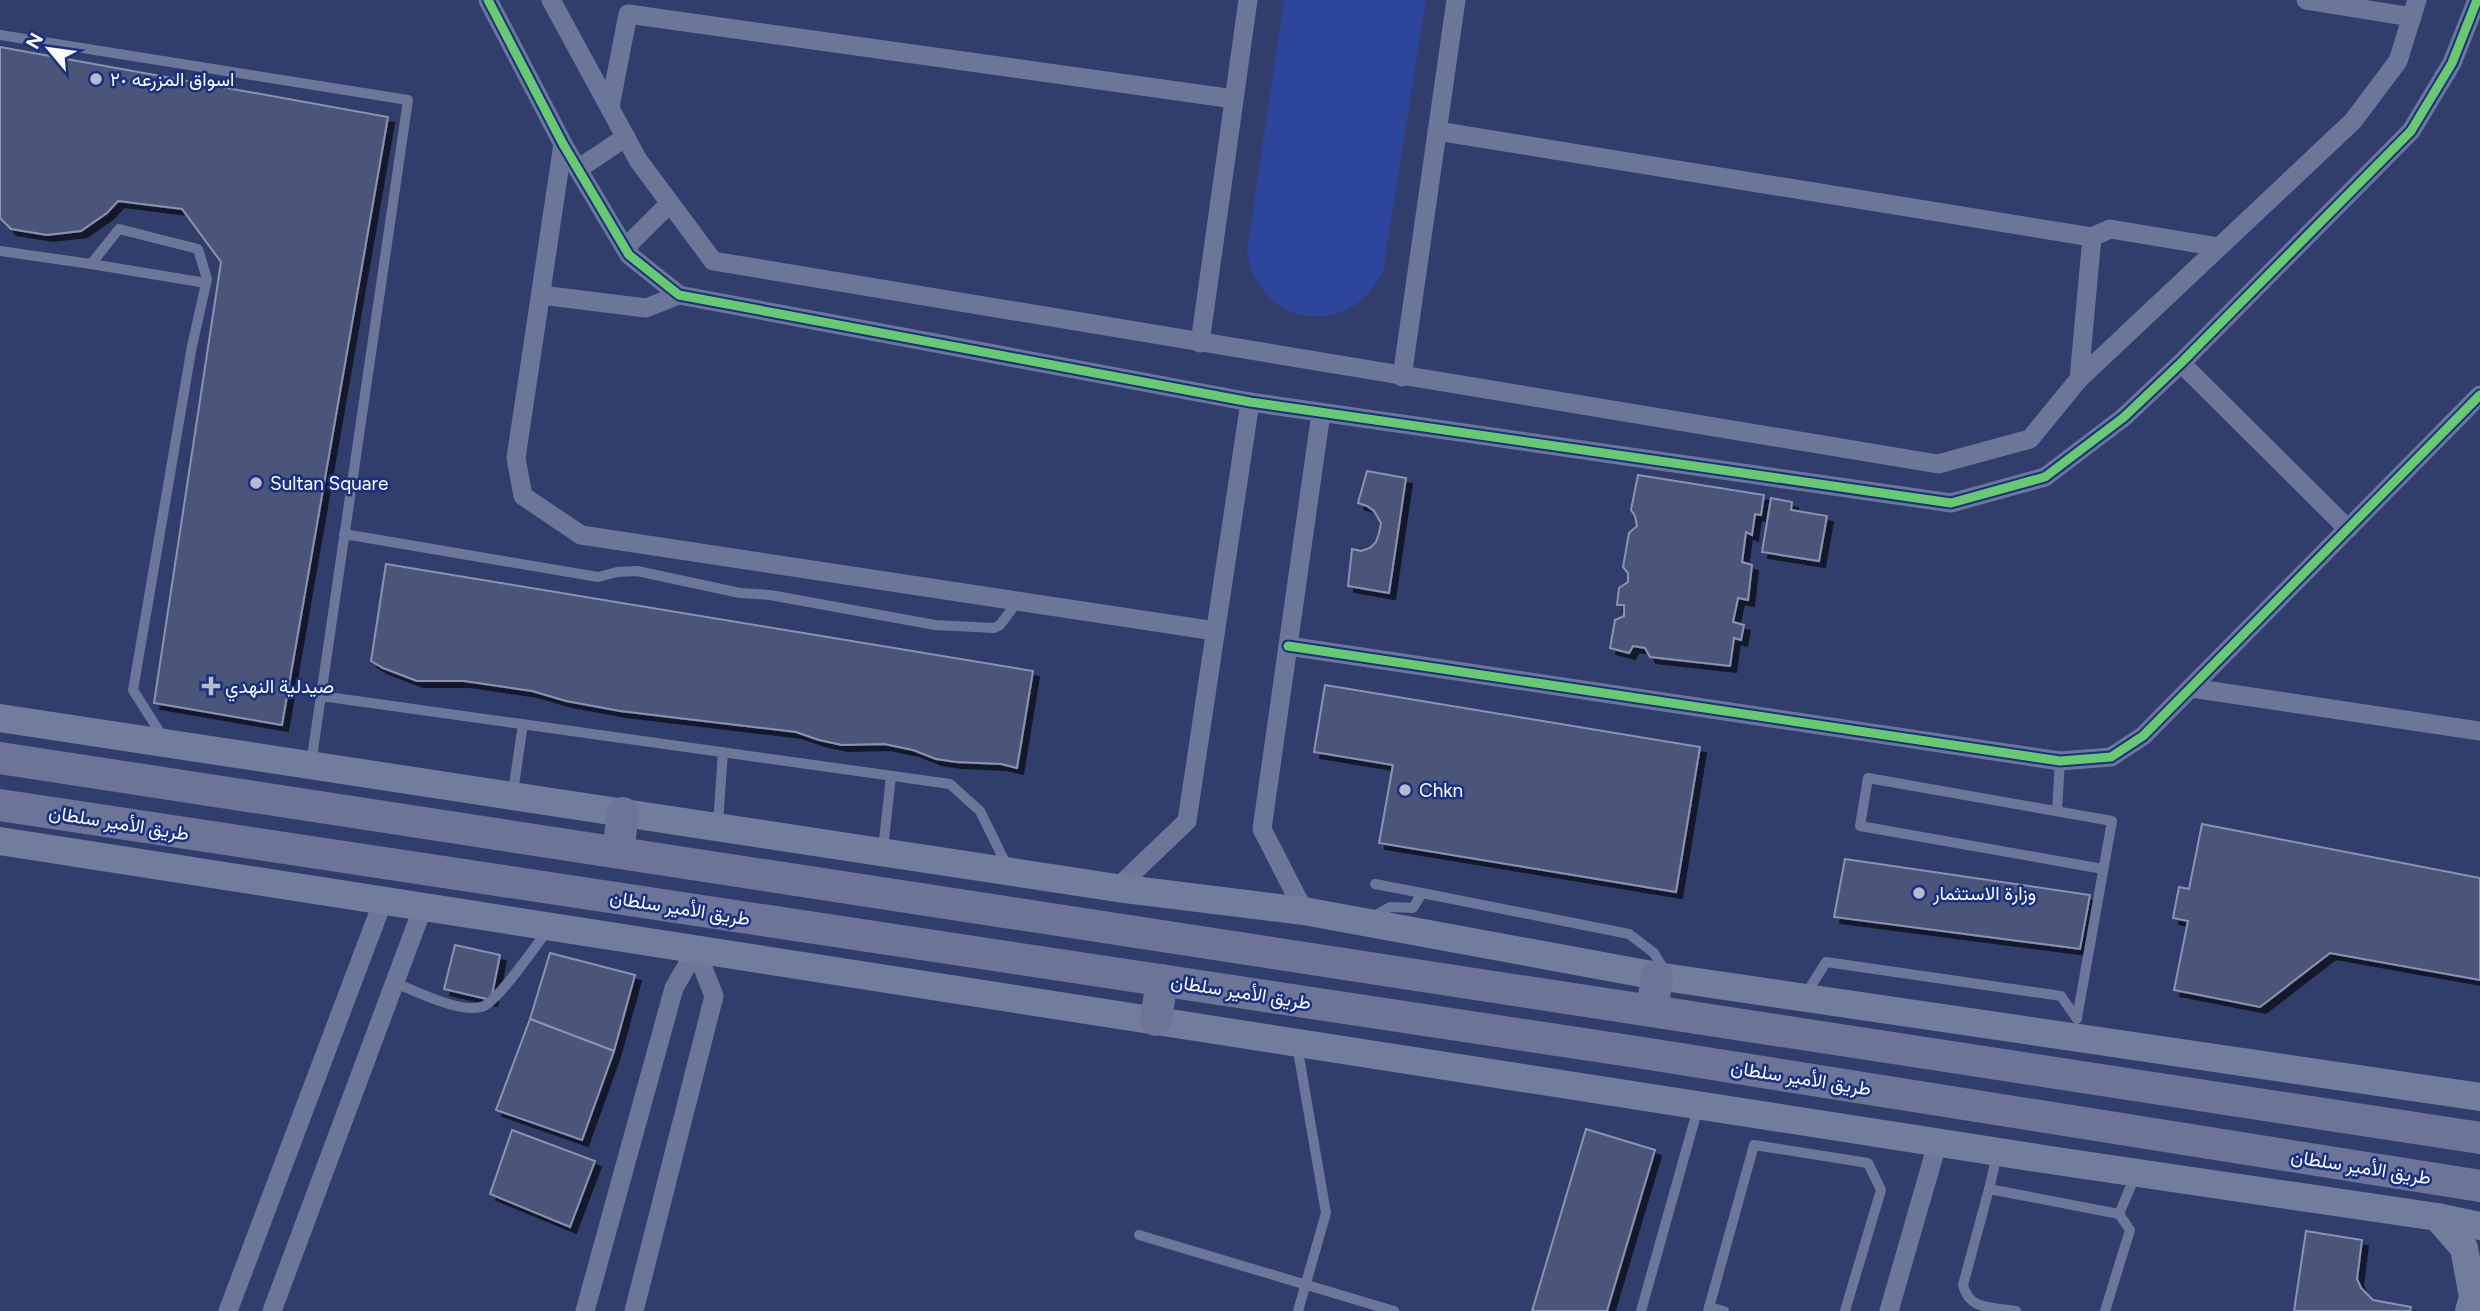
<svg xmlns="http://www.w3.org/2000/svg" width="2480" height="1311" font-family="Figtree,Vazirmatn,sans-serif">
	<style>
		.green { fill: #2d459b }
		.building { fill: #4b557a; stroke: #8b93af; stroke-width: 2; filter: url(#shadow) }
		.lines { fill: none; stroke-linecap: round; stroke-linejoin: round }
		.lane { stroke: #6c7699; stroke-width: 10 }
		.street { stroke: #6c7699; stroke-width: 19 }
		.secondary { stroke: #727c9d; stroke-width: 28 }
		.primary { stroke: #6c7497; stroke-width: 32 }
		.cycleway-casing { stroke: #192f83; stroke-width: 13 }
		.cycleway { stroke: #67ca6e; stroke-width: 9 }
		.poi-dot { fill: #b7bbcb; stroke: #192f83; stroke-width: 2.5 }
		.labels { text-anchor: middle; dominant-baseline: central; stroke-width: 5; stroke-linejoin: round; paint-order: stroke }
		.poi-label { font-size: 19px; fill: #fff; stroke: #192f83; text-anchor: start }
		.street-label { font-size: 19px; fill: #fff; stroke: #192f83 }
	</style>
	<defs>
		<filter id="shadow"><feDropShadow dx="6" dy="6" stdDeviation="0" flood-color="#0009"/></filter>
	</defs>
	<rect width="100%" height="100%" fill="#313d6b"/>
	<path class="green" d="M1284 0H1426L1383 272C1376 284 1366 298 1355 305 1308 335 1252 303 1247 250Z"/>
	<g class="building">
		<polygon points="0,47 388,117 282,725 154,703 221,262 182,209 118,201 107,213 81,231 47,235 11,229 0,218"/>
		<polygon points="1367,471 1406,478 1389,593 1348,586 1352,549 1361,551 1370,548 1376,542 1379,533 1381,523 1374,511 1367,506 1358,503"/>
		<polygon points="1638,475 1764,495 1761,515 1755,514 1752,535 1746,532 1742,562 1752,565 1748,600 1738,598 1733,622 1744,625 1741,640 1734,638 1730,666 1650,657 1645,648 1633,646 1629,653 1610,648 1615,620 1624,616 1624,605 1617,605 1619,588 1628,582 1628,573 1623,567 1629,533 1637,526 1635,516 1631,510"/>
		<polygon points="1771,498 1792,502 1791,510 1827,516 1819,561 1762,552"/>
		<polygon points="386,564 1033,671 1017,768 1001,764 956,762 936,759 913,750 884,744 842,745 819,740 796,732 620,711 566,701 532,691 464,681 417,681 383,668 371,661"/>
		<polygon points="1325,685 1700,747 1676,892 1379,843 1393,765 1314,752"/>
		<polygon points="2202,824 2480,878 2480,980 2330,953 2260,1007 2174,990 2188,921 2173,918 2179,887 2189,889"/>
		<polygon points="1845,859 2090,895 2080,949 1834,917"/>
		<polygon points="455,945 500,955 491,1000 444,989"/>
		<polygon points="550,953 635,975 614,1051 530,1019"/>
		<polygon points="530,1019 614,1051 582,1140 496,1110"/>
		<polygon points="1586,1129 1655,1150 1607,1311 1532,1311"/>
		<polygon points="512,1130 595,1161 570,1227 490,1194"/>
		<polygon points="2306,1231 2362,1240 2357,1279 2361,1288 2373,1300 2411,1307 2410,1311 2294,1311"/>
	</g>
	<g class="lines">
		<g class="lane">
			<polyline points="0,35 408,100 311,764"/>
			<polyline points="0,251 91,264 119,229 198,249 207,279 192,346 133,690 164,739"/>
			<polyline points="91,264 206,283"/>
			<polyline points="344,534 598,577 617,572 637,571 740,593 770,595 935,625 994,628 1000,625 1018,601"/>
			<polyline points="321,696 950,784 980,811 1008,868"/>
			<polyline points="513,792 523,724"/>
			<polyline points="2057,811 2060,761"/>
			<polyline points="718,823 723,752"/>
			<polyline points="883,849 891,776"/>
			<polyline points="1375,884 1422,893"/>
			<polyline points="1372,917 1390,907 1413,908 1422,893 1629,934 1654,953 1665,971"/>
			<path d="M395 983C416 991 462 1015 484 1006 499 999 535 947 547 931"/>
			<polyline points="1806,994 1826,962 2061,996 2077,1019"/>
			<polyline points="2077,1018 2112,821 1868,778 1860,826 2103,869"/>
			<polyline points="1297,1045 1326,1213 1298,1311"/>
			<polyline points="1997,1155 1989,1189 2119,1214 2135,1176"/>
			<path d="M1989 1189 1963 1285C1969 1311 1994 1307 2016 1311"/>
			<polyline points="1139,1235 1394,1311"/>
			<polyline points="1709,1307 1724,1311"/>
			<polyline points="1641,1311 1698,1108"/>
			<polyline points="1708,1311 1754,1145 1868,1163 1881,1190 1845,1311"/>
			<polyline points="2105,1311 2130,1230 2119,1214"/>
		</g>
		<g class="street">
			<polyline points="488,0 563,144 629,255 679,295 1250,402 1951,503 2045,477 2124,417 2181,363 2411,131 2452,63 2477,0"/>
			<polyline points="551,0 638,160 713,261 1938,464 2030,439 2079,379 2353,121 2398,61 2417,0"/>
			<polyline points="2306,0 2412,17"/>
			<polyline points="610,107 628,14 1234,99"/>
			<polyline points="1437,131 2092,237 2079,379"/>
			<polyline points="563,144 516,458 523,496 581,535 1215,631"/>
			<polyline points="578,169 626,137"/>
			<polyline points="2092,237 2110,229 2219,247"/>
			<polyline points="625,248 670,203"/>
			<polyline points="541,295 646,308 679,295"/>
			<polyline points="1200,343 1248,0"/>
			<polyline points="2181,363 2348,529"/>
			<polyline points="1402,377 1456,0"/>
			<polyline points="1288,646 2060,761 2111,757 2143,736 2480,395"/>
			<polyline points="2191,688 2480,731"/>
			<polyline points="1117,888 1187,821 1250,402"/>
			<polyline points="1304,911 1262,829 1321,413"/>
			<polyline points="228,1311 383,901"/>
			<polyline points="272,1311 423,907"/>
			<polyline points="585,1311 674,988 696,950"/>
			<polyline points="634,1311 714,996 696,950"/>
			<polyline points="1889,1311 1938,1141"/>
		</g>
		<g class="secondary">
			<polyline points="0,718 1117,888 1304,911 1657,976 2480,1097"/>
			<polyline points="0,841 2050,1160 2437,1217 2480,1226"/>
			<polyline points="2437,1217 2464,1248 2473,1297 2469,1311"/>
		</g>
		<g class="primary">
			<polyline points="0,758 2480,1138"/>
			<polyline points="0,805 1643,1053 2480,1186"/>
			<polyline points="618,852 623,813"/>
			<polyline points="1652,1011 1657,976"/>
			<polyline points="1156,1020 1162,980"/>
		</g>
		<defs>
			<g id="cycleway">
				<polyline points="488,0 563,144 629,255 679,295 1250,402 1951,503 2045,477 2124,417 2181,363 2411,131 2452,63 2477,0"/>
				<polyline points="1288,646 2060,761 2111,757 2143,736 2480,395"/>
			</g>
		</defs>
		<use href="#cycleway" class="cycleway-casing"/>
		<use href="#cycleway" class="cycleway"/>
	</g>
	<g class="poi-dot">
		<circle cx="96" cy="79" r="7"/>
		<circle cx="256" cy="483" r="7"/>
		<path d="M207.5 675.5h7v7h7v7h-7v7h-7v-7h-7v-7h7z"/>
		<circle cx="1405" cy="790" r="7"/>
		<circle cx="1919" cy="893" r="7"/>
	</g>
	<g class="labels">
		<g class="poi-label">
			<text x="110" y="79">اسواق المزرعه ٢٠</text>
			<text x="270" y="483">Sultan Square</text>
			<text x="225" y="686">صيدلية النهدي</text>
			<text x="1419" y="790">Chkn</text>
			<text x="1933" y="893">وزارة الاستثمار</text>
		</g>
		<g class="street-label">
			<text transform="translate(119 823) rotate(9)">طريق الأمير سلطان</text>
			<text transform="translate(680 908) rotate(9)">طريق الأمير سلطان</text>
			<text transform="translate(1241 992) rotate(9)">طريق الأمير سلطان</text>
			<text transform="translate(1801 1078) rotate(9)">طريق الأمير سلطان</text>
			<text transform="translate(2361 1167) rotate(9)">طريق الأمير سلطان</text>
		</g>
	</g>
	<g transform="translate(49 49) rotate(299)" stroke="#192f83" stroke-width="5" paint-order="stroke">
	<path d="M0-5L12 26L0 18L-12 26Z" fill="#ffffff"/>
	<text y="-10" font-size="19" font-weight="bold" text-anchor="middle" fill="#ffffff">N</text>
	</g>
</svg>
